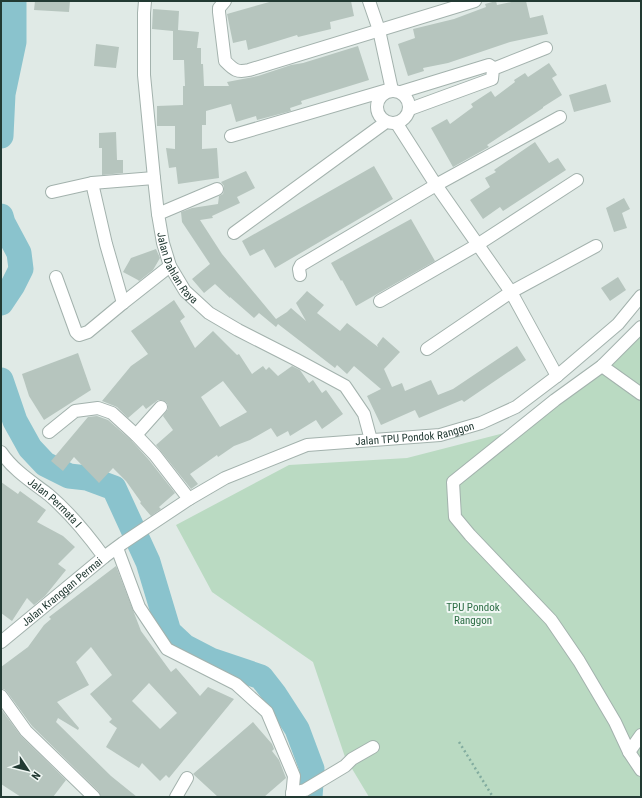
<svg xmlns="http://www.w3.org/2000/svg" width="642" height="798" font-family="'Roboto Condensed',sans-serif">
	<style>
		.green { fill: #badac2 }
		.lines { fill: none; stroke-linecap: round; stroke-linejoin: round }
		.river { stroke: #8ac3cd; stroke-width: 25 }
		.building { fill: #b6c5be; fill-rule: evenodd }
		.minor-casing { stroke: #a3b2ad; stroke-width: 14 }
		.path { stroke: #82ac9f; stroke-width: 2.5; stroke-dasharray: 2 3; stroke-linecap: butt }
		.minor { stroke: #fff; stroke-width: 12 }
		.labels { text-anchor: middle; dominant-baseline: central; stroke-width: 4; stroke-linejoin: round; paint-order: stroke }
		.street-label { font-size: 11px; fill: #223a33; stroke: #f0f7f4 }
		.park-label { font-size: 11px; fill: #2e6e46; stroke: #f0f7f4 }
	</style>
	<rect width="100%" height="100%" fill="#e0eae6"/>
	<polygon class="green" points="641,335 641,797 369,797 345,757 313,662 212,592 176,525 289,465 407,458 524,428"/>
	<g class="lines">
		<g class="river">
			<polyline points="1,136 3,94 14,42 14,1"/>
			<polyline points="1,216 3,223 19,253 21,269 13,285 1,303"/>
			<polyline points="1,380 15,421 30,448 45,464 69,476 87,478 114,488 148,562 169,632 184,646 211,660 261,677 275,695 297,729 312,769 310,797"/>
		</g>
	</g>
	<g class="building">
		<polygon points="35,1 70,1 69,12 34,10"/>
		<polygon points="273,1 351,1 354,16 330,22 331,29 298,37 297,35 248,50 246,40 233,43 227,14"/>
		<polygon points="496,1 497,5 516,1 526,1 530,18 543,15 548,34 510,42 448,63 423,68 424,71 408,76 398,44 415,38 413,29 454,19 486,7 485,4"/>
		<polygon points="153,9 179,11 178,30 199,32 197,48 201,48 201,64 203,64 204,86 229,86 227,82 258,76 291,65 303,63 358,46 369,80 301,101 302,104 290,108 291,111 257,120 256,116 236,122 231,104 206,111 206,125 202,125 202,149 217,148 219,178 178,184 176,167 169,168 166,148 175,149 175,126 157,126 157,106 183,105 183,86 185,86 184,60 173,60 173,31 152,29"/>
		<polygon points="96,44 119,47 116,68 94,66"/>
		<polygon points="549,63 557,75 552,78 562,95 543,107 543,108 487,145 489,147 453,167 431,128 447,119 450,124 473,107 471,104 491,91 495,97 515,82 514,80 525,73 528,77"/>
		<polygon points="606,84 611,102 574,112 569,95"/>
		<polygon points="116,132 117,160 123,160 123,173 102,175 102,148 99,148 99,133"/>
		<polygon points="535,142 549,163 558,158 566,170 503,211 500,207 483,219 470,200 490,187 485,178 496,172 494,170"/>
		<polygon points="374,166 393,199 275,268 264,249 250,256 242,241"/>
		<polygon points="246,171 255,188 237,197 240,203 212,216 213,218 200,220 222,254 276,319 287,312 291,308 306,321 296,303 307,291 324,305 317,313 340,331 347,323 378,347 377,345 383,337 400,352 384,369 392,387 402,383 405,391 431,380 438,395 453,389 517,346 526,360 464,402 462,400 419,418 415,410 381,425 367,396 381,389 354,366 347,374 337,365 335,368 278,324 276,327 259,313 254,318 230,297 230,298 215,284 204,293 192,279 210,264 182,222 181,212 192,208 218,204 219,196 223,194 224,190 224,186 221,182"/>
		<polygon points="624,198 630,209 622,213 627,228 614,232 606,208"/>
		<polygon points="411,219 435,261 356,306 342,280 341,281 331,263"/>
		<polygon points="156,249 160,258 153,270 139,281 138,280 123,272 131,258"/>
		<polygon points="618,277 626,290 610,301 601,288"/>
		<path d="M174 300 185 317 180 321 195 348 213 331 237 355 239 354 252 374 263 366 266 370 269 367 278 376 292 366 300 370 309 383 313 380 322 393 326 390 343 414 322 429 316 420 290 436 288 431 277 437 271 428 250 440 234 446 218 457 217 455 190 474 198 484 191 489 156 445 173 430 163 416 168 409V405L166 402 162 400H158L146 409 143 405 128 418 117 407 102 401 131 366 148 354 131 331ZM223 381 247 412 220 427 201 397Z"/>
		<polygon points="78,353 91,390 44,420 29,396 22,374"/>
		<polygon points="97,416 108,420 131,440 149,460 175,493 159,507 161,509 151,516 140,503 141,502 126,481 113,468 99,483 74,457 63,471 51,461 88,417"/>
		<polygon points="1,482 18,494 20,491 46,510 37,522 63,536 75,547 58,564 66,570 45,596 34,605 27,598 12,621 1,613"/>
		<path d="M116 566 141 631 171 672 176 668 200 696 208 687 234 699 169 778 166 775 160 781 142 763 139 768 106 747 117 728 109 722 112 719 90 694 112 675 91 647 76 662 89 685 57 702 79 728 78 730 58 718 56 722 111 776 137 797H101L99 792 32 726 7 692 4 689H1V667L28 647 44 625 51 619 49 617ZM149 683 177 713 160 729 132 701Z"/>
		<polygon points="1,709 21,736 66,780 53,797 21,797 1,784"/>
		<polygon points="253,722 272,744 274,749 272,751 279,760 286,778 264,797 218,797 193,774"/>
	</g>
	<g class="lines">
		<defs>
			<g id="minor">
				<path id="s1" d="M145 1 144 13V75L154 178 158 214 163 243 170 266 185 291 209 313 238 330 295 359 345 386 364 414 371 440"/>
				<path d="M225 1 219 8V12L225 61C233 69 236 73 249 70L475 1"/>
				<polyline points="369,1 379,30 392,90"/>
				<circle cx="393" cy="107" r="16"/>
				<polyline points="401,92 489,65 492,67 493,69"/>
				<polyline points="410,109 492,79 493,69 546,48"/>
				<polyline points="397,124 436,185 511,292 557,376"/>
				<polyline points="231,136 391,89"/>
				<polyline points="92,183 106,244 123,303"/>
				<polyline points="52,192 92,183 154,178"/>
				<polyline points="158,214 217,189"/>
				<polyline points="234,233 386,122"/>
				<polyline points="300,275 299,269 301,265 436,185 560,117"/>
				<polyline points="56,277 76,332 79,335 88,332 123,303 170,266"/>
				<polyline points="380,301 477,245 577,180"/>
				<polyline points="641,327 602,366 555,400 453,482 455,517 470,535 551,620 579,661 615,722 629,752 641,770"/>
				<polyline points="427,349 511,292 596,246"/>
				<polyline points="602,366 641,394"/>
				<polyline points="49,432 75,411 98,408 112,413 136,435 155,455 189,499"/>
				<polyline points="136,435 161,407"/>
				<path id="s2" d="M1 452C13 470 32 482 49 495 70 513 88 535 104 557"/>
				<polyline points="117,548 139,607 167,649 236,684 267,712 294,776 292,797"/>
				<path id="s3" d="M1 642 104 557 123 543 189 499 225 478 307 445 440 435 481 423 516 407 557 376 618 324 641 296"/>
				<polyline points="1,696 26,731 94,797"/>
				<polyline points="629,752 641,735"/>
				<polyline points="292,793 305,790 345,766 352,759 373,747"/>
				<polyline points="176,797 187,778"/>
			</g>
		</defs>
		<use href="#minor" class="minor-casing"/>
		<polyline class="path" points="459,742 493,797"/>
		<use href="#minor" class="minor"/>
	</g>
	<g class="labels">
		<g class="street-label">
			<text stroke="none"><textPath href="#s1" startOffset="272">Jalan Dahlan Raya</textPath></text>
			<text stroke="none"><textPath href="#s3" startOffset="475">Jalan TPU Pondok Ranggon</textPath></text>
			<text stroke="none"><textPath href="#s2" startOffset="74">Jalan Permata I</textPath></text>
			<text stroke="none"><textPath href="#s3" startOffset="79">Jalan Kranggan Permai</textPath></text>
		</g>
		<g class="park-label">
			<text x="473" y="607">TPU Pondok<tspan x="473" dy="13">Ranggon</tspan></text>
		</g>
	</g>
	<rect width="642" height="798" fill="none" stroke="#223a33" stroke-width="4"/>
	<g transform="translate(28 770) rotate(125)" stroke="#f0f7f4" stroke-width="3" paint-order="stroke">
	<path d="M0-3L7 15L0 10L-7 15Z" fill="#223a33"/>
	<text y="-6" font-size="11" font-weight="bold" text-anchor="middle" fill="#223a33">N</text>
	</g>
</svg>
